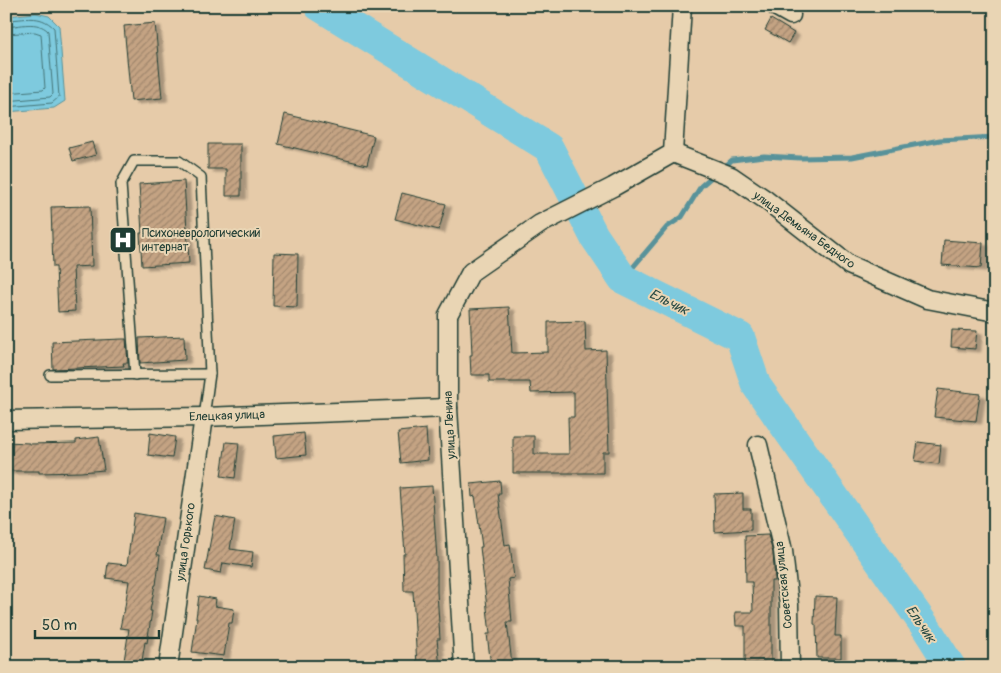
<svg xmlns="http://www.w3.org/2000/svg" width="1001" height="673" font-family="Pangolin,sans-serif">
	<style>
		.water { fill: #7ecade; stroke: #58929a }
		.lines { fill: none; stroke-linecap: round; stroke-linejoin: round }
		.shore { stroke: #457578; stroke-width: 1 }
		.stream { stroke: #58929a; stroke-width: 5 }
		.river { stroke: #7ecade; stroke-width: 30 }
		.building { fill: url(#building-hatch); stroke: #1f3d34; filter: url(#shadow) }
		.lane-casing { stroke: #1f3d34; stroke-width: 12 }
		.street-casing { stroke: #1f3d34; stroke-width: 21 }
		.lane { stroke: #e9d5b4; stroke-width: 9 }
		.street { stroke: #e9d5b4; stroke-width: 18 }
		.labels { text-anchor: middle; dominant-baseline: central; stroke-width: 4; stroke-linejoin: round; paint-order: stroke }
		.street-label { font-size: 12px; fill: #1f3d34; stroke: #e9d5b4 }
		.poi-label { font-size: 12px; fill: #1f3d34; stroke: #e9d5b4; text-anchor: start }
		.water-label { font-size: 14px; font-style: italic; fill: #284b45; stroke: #e9d5b4 }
	</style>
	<defs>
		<pattern id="building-hatch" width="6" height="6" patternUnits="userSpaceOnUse" patternTransform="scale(1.25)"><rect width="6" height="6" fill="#c4a383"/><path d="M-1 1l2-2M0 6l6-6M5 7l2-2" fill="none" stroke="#9f866c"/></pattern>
		<filter id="shadow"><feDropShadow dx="5.5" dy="3" stdDeviation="1" flood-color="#0004"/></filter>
	</defs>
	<rect width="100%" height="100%" fill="#e6cba9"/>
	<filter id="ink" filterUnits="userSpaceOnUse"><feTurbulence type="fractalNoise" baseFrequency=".02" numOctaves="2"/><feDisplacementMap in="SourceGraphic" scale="10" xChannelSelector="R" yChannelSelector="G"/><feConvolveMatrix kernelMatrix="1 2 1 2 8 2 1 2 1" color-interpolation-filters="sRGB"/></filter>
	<g filter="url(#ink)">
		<polygon class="water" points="36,13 49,16 59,26 65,101 54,108 6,112 6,16"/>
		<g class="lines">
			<g class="shore">
				<path d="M6 20C25 20 39 13 54 28L59 97 52 103 6 107"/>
				<path d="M6 27C20 26 37 20 48 31L53 94 50 97 6 101"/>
				<polyline points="6,34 35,32 41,34 45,88 43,90 6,93"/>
			</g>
			<g class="stream">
				<polyline points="723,168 732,160 764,156 800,158 852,157 940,140 995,137"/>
				<polyline points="623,279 667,227 682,217 701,186 716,173"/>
			</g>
			<polyline class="river" points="319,6 549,148 594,236 623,279 740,337 756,385 927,629 951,667"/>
		</g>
		<g class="building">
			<polygon points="771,19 794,33 788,43 765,30"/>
			<polygon points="155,23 162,98 131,101 124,26"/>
			<polygon points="285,114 374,136 367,165 278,144"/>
			<polygon points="92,142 96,155 73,161 69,148"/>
			<polygon points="208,144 241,144 241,196 226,196 226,169 208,169"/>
			<polygon points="184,181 189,263 142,266 140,233 142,233 139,184"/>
			<polygon points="402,193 446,204 439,230 395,219"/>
			<polygon points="90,206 92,266 73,267 75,311 58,312 56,267 53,267 51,207"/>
			<polygon points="944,240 983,243 981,268 942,265"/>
			<polygon points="274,253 298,254 297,307 273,306"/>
			<polygon points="509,307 512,353 548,352 548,322 585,321 586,351 606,350 609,452 603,452 603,473 513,473 513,436 534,436 534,454 569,454 568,417 574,417 574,392 531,393 530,382 489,382 489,375 471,375 470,355 472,355 470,309"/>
			<polygon points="952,330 977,331 975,349 951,347"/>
			<polygon points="184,336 185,360 140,363 139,338"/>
			<polygon points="122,339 126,339 128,363 123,363 124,366 53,369 52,342"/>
			<polygon points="938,389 980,394 976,421 934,417"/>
			<polygon points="426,429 428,460 401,463 398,432"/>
			<polygon points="150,433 175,437 172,458 148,455"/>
			<polygon points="304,433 306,455 276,458 274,436"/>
			<polygon points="99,437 104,470 81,472 39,473 39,471 6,471 6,442 29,443 29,444 76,443 76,440"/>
			<polygon points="226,442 239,443 235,478 221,476"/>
			<polygon points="918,442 941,445 939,464 915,461"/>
			<polygon points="500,481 501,494 498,494 505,545 510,544 514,578 508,579 512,622 507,622 512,664 491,666 487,634 490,634 480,547 482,547 475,496 472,497 471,484"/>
			<polygon points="432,486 437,559 437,592 440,639 437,639 440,667 417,667 413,591 404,591 403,554 405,554 400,488"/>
			<polygon points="743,493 743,509 751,509 751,530 715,532 714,494"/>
			<polygon points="134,513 163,518 157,555 160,555 156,585 155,585 150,611 152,611 147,643 145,642 141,667 123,667 129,629 120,628 123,613 124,613 129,581 106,578 108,563 127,565"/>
			<polygon points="215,516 235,520 230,549 253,552 251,567 223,563 221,573 205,570"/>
			<polygon points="768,535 773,553 775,581 771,581 771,663 745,663 745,626 736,626 735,612 753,612 752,582 746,582 745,536"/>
			<polygon points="199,596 216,599 215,606 234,609 232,623 229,623 224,656 192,652 197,618 196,618"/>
			<polygon points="815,596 837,597 835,636 841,636 841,658 817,658 816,625 814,624"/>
		</g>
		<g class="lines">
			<defs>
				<g id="lane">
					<polyline points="50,375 210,374"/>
					<polyline points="135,375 121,184 134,161 179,161 201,177 210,374 204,417"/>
				</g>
				<g id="street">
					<polyline points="775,6 791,15"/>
					<polyline points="673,153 731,176 766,200 849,265 927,299 995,312"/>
					<polyline points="6,420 204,417 448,408"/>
					<polyline points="758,445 783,551 789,605 790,667"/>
					<polyline points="168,667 204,417"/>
					<polyline points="464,667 448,408 448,315 471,272 540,224 613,187 673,153 682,6"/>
				</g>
			</defs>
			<use href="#lane" class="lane-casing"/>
			<use href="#street" class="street-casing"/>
			<use href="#lane" class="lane"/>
			<use href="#street" class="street"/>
		</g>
	</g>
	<defs>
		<symbol id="hospital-square" viewBox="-11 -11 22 22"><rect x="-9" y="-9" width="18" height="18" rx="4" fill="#1f3d34" stroke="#e9d5b4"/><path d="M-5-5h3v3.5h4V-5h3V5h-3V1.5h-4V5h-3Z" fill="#fff"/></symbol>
	</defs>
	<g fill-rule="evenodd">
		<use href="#hospital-square" x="107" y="224" width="32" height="32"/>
	</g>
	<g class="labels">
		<g class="street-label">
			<text transform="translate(804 230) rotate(36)">улица Демьяна Бедного</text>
			<text transform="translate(227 416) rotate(-2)">Елецкая улица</text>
			<text transform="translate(450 425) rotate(-93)">улица Ленина</text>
			<text transform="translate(186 542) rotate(-82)">улица Горького</text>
			<text transform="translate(784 585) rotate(-96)">Советская улица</text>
		</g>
		<g class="poi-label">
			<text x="142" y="233">Психоневрологический<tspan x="142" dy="14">интернат</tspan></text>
		</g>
		<g class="water-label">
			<text transform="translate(669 302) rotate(26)">Ельчик</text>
			<text transform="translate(921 624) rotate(55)">Ельчик</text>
		</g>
	</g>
	<rect width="1001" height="673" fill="none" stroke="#e9d5b4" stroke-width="25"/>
	<rect x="12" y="12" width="976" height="648" fill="none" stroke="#1f3d34" stroke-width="2" filter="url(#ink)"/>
	<path d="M35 630v8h124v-8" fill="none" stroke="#1f3d34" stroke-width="2.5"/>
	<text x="42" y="630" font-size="15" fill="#1f3d34" stroke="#e9d5b4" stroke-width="4" paint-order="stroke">50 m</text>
</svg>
